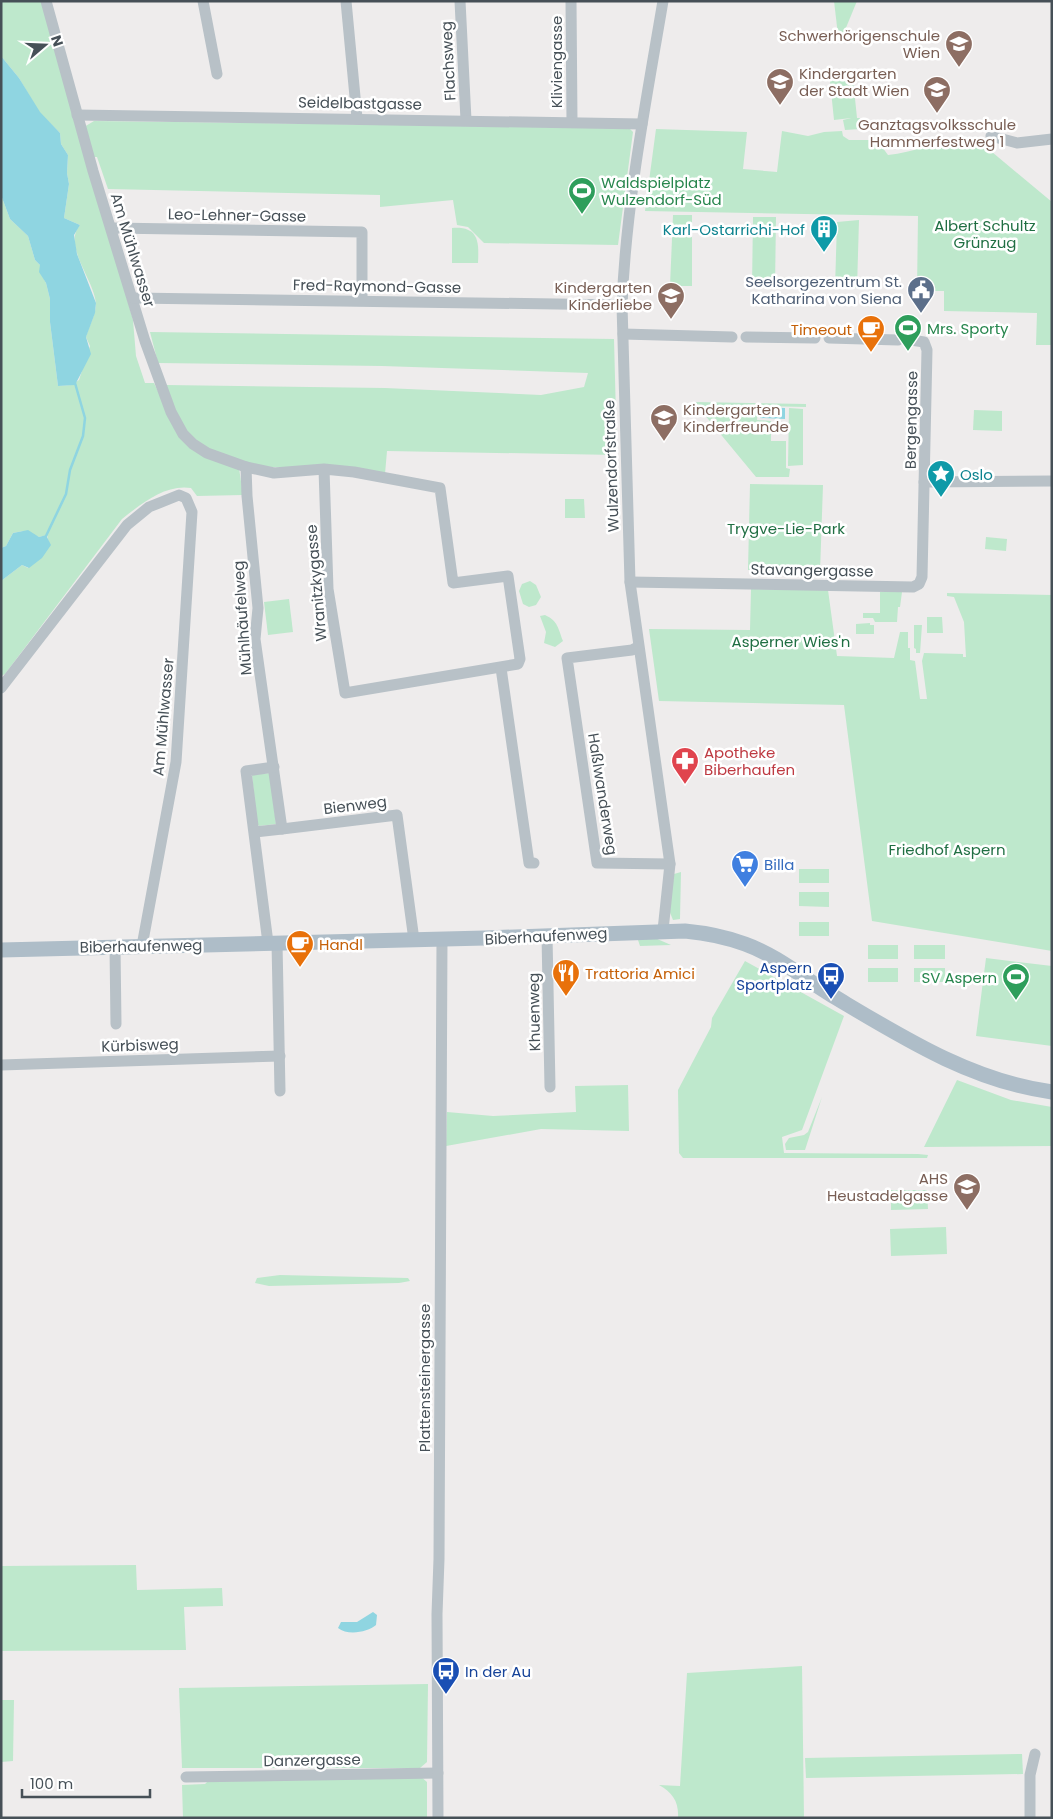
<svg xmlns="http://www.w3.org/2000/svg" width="1053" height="1819" font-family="Poppins,sans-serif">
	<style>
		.green { fill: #bee8cc }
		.water { fill: #8fd5e1 }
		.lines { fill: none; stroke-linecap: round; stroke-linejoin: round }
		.stream { stroke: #8fd5e1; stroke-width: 2.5 }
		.minor { stroke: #b8c1c7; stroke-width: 11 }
		.major { stroke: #aebdc8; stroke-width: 15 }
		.labels { text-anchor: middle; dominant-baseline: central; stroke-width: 5; stroke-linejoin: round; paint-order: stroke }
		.education-label { font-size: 15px; fill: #785e54; stroke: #fff; text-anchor: end }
		.street-label { font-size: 15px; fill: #465057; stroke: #fff }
		.leisure-label { font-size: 15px; fill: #27864d; stroke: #fff; text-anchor: start }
		.park-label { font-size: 15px; fill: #206f43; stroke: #fff }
		.culture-label { font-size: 15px; fill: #0d838f; stroke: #fff; text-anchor: end }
		.service-label { font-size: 15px; fill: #4e5e75; stroke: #fff; text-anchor: end }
		.food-label { font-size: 15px; fill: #c56008; stroke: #fff; text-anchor: start }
		.health-label { font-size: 15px; fill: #be3a42; stroke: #fff; text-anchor: start }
		.shop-label { font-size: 15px; fill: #366cbe; stroke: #fff; text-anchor: start }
		.transit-label { font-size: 15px; fill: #164399; stroke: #fff; text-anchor: end }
	</style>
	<rect width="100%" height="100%" fill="#eeecec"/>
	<g class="green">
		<path d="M1 1H42L133 320 136 356 145 383H154L175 426 239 468 243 495 197 496 191 488C165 484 141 504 122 519L5 674 1 676V581L22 565 28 568 49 543 47 535 39 537 23 531 13 533 6 546 1 548V195L10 219 28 236 35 260 40 265V272L46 283 50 299V322L58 386 72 385 79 380 90 346 86 337C89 326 96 314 96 304 95 281 62 245 80 225L64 218 69 184 67 173 68 155 61 144 60 133 39 112 19 78 1 56Z"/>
		<polygon points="834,1 857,1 843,35 838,35"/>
		<polygon points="853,79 857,118 860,118 861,129 845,130 843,120 851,118 834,120 830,81"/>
		<polygon points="94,121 629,128 633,132 618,245 484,243 468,227 457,225 453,200 380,207 380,195 108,189 97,157 93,157 84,127"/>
		<path d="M656 129 747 132 743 169 777 172 782 131 808 136 824 132 842 131 843 136 849 140H869L874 136 888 155C913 153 938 140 963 140 974 140 982 149 992 152L1052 202V345H1036L1037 313 944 311V291H917L918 216 645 211Z"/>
		<polygon points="673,215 692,215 692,286 670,286"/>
		<polygon points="753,217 776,217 775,287 752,287"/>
		<polygon points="859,220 857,288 835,288 837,222"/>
		<path d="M452 228C479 226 479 242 478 263H452Z"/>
		<polygon points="150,332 614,339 617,455 387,451 385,474 256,466 208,449 186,432 167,393 167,385 385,388 541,395 584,387 588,373 382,366 158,363"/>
		<polygon points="694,402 806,404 806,407 758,406 757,420 771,421 771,441 786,441 786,468 790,469 789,477 756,477"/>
		<polygon points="789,408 803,409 803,465 788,466"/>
		<polygon points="974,410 1002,411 1002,431 973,430"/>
		<polygon points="750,484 823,485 820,572 748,570"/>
		<polygon points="565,499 584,499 585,518 565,518"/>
		<polygon points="986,537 1007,539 1006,551 985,549"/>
		<polygon points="530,581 536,585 541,597 536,605 529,607 523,604 519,591 522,584"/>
		<polygon points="751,589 828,590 837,656 894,658 900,632 908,632 908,648 910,648 910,660 915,661 920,699 927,699 922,661 924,653 963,654 963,657 966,657 964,622 954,597 947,596 947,593 1052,595 1052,951 872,921 844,705 659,701 649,629 750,630"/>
		<polygon points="880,592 902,592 900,607 898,607 897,622 875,622 873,618 863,618 863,613 880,613"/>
		<polygon points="289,599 293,632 268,635 264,602"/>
		<path d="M545 615C558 621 558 628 563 641L555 647 544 643 546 632 540 616Z"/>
		<polygon points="927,617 942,617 943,633 927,633"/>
		<polygon points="870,623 870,625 874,625 874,634 856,634 856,624"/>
		<polygon points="914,625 922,625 920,653 916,653 916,649 914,648"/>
		<polygon points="270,773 276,824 259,826 257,823 252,775"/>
		<rect x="799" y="869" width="30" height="14"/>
		<polygon points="681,872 680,919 673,920 669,910 674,874"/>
		<polygon points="799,892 829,892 829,907 799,906"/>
		<rect x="799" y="922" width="30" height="14"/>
		<polygon points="637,937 655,938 671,945 640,946"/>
		<rect x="868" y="945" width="30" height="14"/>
		<rect x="914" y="945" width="31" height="14"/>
		<polygon points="986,958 1052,966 1052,1046 976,1036"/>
		<polygon points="745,961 844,1016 802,1130 782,1137 784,1153 918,1154 928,1155 927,1158 683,1158 679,1153 678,1090 711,1027 712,1018"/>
		<rect x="868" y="968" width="30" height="14"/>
		<rect x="914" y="968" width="31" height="14"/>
		<polygon points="957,1080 1011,1100 1052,1107 1052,1146 924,1147"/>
		<polygon points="628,1085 629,1131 541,1129 446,1146 447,1112 493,1116 576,1112 575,1086"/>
		<polygon points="822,1097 805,1150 786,1150 785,1144 789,1138 804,1135 808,1132"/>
		<polygon points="891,1190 927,1190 928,1209 891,1210"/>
		<polygon points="946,1227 947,1254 891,1256 890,1229"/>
		<polygon points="280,1275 408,1278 410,1281 399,1283 269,1286 255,1283 257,1278"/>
		<polygon points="136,1565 137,1590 222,1588 223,1606 184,1607 186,1650 1,1651 1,1566"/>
		<path d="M802 1666 804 1818H678C679 1802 673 1793 659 1785L680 1786 687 1673Z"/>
		<polygon points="428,1684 427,1762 420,1768 182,1768 179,1688"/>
		<polygon points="1,1700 14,1700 13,1761 1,1762"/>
		<polygon points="1022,1754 1023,1774 806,1778 805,1758"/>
		<polygon points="420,1776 427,1782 427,1818 183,1818 182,1785 205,1784 208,1781"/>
	</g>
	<g class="water">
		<polygon points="1,56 19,78 40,112 60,133 61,144 68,155 67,173 69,184 64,218 80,225 74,235 77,254 96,303 95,313 86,337 91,354 75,385 58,386 50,322 50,299 46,283 39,272 40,265 35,260 28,236 10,219 1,195"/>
		<polygon points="760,407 785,408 785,419 760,418"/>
		<polygon points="28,530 39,537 46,535 51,545 42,558 29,568 22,565 1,581 1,548 6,546 13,533"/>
		<path d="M373 1612 377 1615 376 1625C368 1632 348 1636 338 1628L341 1622H357Z"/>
	</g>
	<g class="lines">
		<polyline class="stream" points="46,536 66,494 70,470 83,436 85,418 75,383"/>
		<g class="minor">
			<polyline points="46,1 93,171 145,341 171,412 183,434 193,444 207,453 246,467 274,473 324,469 354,472 440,488 453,583 508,576 520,659 518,664 345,693 328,589 324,469"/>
			<polyline points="203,1 217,74"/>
			<polyline points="346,1 357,118"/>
			<polyline points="460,1 466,120"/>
			<polyline points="571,1 572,122"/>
			<path d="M663 1C646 102 626 203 622 305L630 582 670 864 663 930"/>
			<polyline points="77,115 642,124"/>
			<polyline points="991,136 1017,143 1052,139"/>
			<polyline points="112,228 362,232 362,300"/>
			<polyline points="133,298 622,305"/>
			<polyline points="623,334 732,337"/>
			<polyline points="746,337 815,338"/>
			<polyline points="829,338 898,340"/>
			<polyline points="246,467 247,496 258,608 255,639 282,829 255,832"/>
			<polyline points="924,482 1052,481"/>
			<polyline points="630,582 913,587 919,584 922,577 927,350 924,342 911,340"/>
			<polyline points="638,647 632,650 567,658 597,863 670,864"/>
			<polyline points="501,668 529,863 534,863"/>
			<polyline points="1,688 127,525 149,507 179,495 186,498 192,512 176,762 142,946"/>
			<polyline points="282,829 397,815 414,940"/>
			<polyline points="547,936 550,1087"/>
			<polyline points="268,943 246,771 274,767"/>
			<polyline points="277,943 280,1091"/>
			<polyline points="115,947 116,1024"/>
			<polyline points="1,1065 280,1056"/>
			<polyline points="186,1777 438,1773"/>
			<polyline points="438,1818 437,1614 439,1559 442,939"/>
			<polyline points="1030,1818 1030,1775 1035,1754"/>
		</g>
		<path class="major" d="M1 950 485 938 685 931C706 933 726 937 745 944 776 955 805 979 833 996 902 1037 971 1081 1052 1092"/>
	</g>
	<defs>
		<symbol id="school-pin" viewBox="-11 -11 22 30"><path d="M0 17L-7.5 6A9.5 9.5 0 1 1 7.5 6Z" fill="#8d6e63" stroke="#fff"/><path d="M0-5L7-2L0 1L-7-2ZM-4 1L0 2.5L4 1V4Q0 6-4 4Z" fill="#fff"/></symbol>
		<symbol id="stadium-pin" viewBox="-11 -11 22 30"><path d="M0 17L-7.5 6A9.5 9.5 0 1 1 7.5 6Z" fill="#2e9e5b" stroke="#fff"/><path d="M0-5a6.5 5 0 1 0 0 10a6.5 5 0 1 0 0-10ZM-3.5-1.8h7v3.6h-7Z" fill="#fff"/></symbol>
		<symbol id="building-pin" viewBox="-11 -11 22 30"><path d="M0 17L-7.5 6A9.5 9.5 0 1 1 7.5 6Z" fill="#0f9aa8" stroke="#fff"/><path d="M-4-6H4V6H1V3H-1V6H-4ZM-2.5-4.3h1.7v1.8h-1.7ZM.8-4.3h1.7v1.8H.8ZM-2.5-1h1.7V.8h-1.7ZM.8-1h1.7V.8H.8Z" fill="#fff"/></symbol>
		<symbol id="civic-pin" viewBox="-11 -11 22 30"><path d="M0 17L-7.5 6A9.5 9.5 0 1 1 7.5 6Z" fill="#5c6f8a" stroke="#fff"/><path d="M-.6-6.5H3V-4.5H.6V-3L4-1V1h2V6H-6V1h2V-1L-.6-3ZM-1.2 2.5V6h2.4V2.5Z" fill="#fff"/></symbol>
		<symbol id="cafe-pin" viewBox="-11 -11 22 30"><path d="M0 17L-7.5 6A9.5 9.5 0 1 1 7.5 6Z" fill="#e8710a" stroke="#fff"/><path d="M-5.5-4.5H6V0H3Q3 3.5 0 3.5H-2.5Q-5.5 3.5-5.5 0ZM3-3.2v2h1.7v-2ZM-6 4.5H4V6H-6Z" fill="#fff"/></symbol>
		<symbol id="sight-pin" viewBox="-11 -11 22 30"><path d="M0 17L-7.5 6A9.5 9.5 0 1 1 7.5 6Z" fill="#0f9aa8" stroke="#fff"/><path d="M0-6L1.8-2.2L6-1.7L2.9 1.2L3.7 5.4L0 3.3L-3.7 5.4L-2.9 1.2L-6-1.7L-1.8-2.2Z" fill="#fff"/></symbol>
		<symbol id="pharmacy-pin" viewBox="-11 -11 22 30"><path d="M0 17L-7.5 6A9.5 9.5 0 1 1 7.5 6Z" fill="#e0444e" stroke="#fff"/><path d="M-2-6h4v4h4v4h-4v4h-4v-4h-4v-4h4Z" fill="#fff"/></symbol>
		<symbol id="supermarket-pin" viewBox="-11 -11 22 30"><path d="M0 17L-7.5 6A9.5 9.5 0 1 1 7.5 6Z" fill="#3f7fe0" stroke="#fff"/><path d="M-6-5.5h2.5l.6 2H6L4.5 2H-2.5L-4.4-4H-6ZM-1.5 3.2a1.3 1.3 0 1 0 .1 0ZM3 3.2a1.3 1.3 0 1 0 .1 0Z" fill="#fff"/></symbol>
		<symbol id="restaurant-pin" viewBox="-11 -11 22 30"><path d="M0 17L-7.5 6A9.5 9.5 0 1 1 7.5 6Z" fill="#e8710a" stroke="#fff"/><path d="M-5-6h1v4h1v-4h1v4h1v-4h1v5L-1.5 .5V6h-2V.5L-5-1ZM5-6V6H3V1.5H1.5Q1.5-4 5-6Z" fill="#fff"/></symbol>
		<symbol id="bus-pin" viewBox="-11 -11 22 30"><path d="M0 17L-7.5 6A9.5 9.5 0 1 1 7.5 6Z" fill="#1a4fb4" stroke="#fff"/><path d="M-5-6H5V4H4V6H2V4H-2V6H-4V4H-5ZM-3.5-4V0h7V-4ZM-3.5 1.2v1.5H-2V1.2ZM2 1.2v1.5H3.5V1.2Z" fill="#fff"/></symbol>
	</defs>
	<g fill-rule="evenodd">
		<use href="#school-pin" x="943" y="28" width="32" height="43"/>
		<use href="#school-pin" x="764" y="66" width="32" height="43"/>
		<use href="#school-pin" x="921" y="74" width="32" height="43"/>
		<use href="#stadium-pin" x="566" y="175" width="32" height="43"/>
		<use href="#building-pin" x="808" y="213" width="32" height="43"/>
		<use href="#civic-pin" x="905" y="274" width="32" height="43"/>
		<use href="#school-pin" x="655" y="280" width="32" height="43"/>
		<use href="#stadium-pin" x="892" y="312" width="32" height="43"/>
		<use href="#cafe-pin" x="855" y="313" width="32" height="43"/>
		<use href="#school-pin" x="648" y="402" width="32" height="43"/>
		<use href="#sight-pin" x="925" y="458" width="32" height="43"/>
		<use href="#pharmacy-pin" x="669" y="745" width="32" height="43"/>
		<use href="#supermarket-pin" x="729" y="848" width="32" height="43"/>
		<use href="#cafe-pin" x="284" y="928" width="32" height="43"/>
		<use href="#restaurant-pin" x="550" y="957" width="32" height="43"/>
		<use href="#bus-pin" x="815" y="960" width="32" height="43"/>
		<use href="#stadium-pin" x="1000" y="961" width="32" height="43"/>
		<use href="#school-pin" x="951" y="1171" width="32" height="43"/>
		<use href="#bus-pin" x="430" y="1655" width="32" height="43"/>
	</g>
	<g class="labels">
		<g class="education-label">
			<text x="940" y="35">Schwerhörigenschule<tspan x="940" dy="17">Wien</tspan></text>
			<text x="799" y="73" text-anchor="start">Kindergarten<tspan x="799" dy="17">der Stadt Wien</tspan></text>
			<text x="937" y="124" text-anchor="middle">Ganztagsvolksschule<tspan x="937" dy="17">Hammerfestweg 1</tspan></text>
			<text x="652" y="287">Kindergarten<tspan x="652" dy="17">Kinderliebe</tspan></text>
			<text x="683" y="409" text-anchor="start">Kindergarten<tspan x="683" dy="17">Kinderfreunde</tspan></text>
			<text x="948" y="1178">AHS<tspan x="948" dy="17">Heustadelgasse</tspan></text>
		</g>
		<g class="street-label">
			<text transform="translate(448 61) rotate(-93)">Flachsweg</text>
			<text transform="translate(556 62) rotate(-90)">Kliviengasse</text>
			<text transform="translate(360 103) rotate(1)">Seidelbastgasse</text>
			<text transform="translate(237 215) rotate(1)">Leo-Lehner-Gasse</text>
			<text transform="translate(133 250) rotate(73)">Am Mühlwasser</text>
			<text transform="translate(377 286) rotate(1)">Fred-Raymond-Gasse</text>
			<text transform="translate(911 420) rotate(-89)">Bergengasse</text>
			<text transform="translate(611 466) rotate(-92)">Wulzendorfstraße</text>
			<text transform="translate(812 570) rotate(1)">Stavangergasse</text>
			<text transform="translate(316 583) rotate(-95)">Wranitzkygasse</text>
			<text transform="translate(242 618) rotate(-94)">Mühlhäufelweg</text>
			<text transform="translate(163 717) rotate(-85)">Am Mühlwasser</text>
			<text transform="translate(603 794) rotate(81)">Haßlwanderweg</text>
			<text transform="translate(355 805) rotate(-7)">Bienweg</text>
			<text transform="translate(546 936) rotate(-3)">Biberhaufenweg</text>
			<text transform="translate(141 946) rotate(-1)">Biberhaufenweg</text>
			<text transform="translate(534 1012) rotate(-91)">Khuenweg</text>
			<text transform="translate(140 1045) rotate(-2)">Kürbisweg</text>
			<text transform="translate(424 1378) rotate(-90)">Plattensteinergasse</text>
			<text transform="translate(312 1760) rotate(-1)">Danzergasse</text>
		</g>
		<g class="leisure-label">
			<text x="601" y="182">Waldspielplatz<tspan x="601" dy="17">Wulzendorf-Süd</tspan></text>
			<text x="927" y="328">Mrs. Sporty</text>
			<text x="997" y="977" text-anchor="end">SV Aspern</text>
		</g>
		<g class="park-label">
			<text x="985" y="225">Albert Schultz<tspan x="985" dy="17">Grünzug</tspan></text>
			<text x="786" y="528">Trygve-Lie-Park</text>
			<text x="791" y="641">Asperner Wies'n</text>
			<text x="947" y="849">Friedhof Aspern</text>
		</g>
		<g class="culture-label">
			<text x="805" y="229">Karl-Ostarrichi-Hof</text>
			<text x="960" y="474" text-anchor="start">Oslo</text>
		</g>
		<g class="service-label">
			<text x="902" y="281">Seelsorgezentrum St.<tspan x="902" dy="17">Katharina von Siena</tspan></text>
		</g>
		<g class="food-label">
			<text x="852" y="329" text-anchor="end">Timeout</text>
			<text x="319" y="944">Handl</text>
			<text x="585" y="973">Trattoria Amici</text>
		</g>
		<g class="health-label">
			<text x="704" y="752">Apotheke<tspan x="704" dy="17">Biberhaufen</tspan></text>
		</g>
		<g class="shop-label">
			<text x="764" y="864">Billa</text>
		</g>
		<g class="transit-label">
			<text x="812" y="967">Aspern<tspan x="812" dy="17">Sportplatz</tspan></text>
			<text x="465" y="1671" text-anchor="start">In der Au</text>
		</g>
	</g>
	<rect width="1053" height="1819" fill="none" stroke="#465057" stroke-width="5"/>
	<g transform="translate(45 45) rotate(71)" stroke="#ffffff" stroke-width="4" paint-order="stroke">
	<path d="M0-4L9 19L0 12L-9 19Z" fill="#465057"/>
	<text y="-8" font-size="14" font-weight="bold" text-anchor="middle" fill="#465057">N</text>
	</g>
	<path d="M22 1789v8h128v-8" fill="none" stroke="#465057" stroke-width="2.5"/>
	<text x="30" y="1789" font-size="15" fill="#465057" stroke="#ffffff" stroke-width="4" paint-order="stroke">100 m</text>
</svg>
